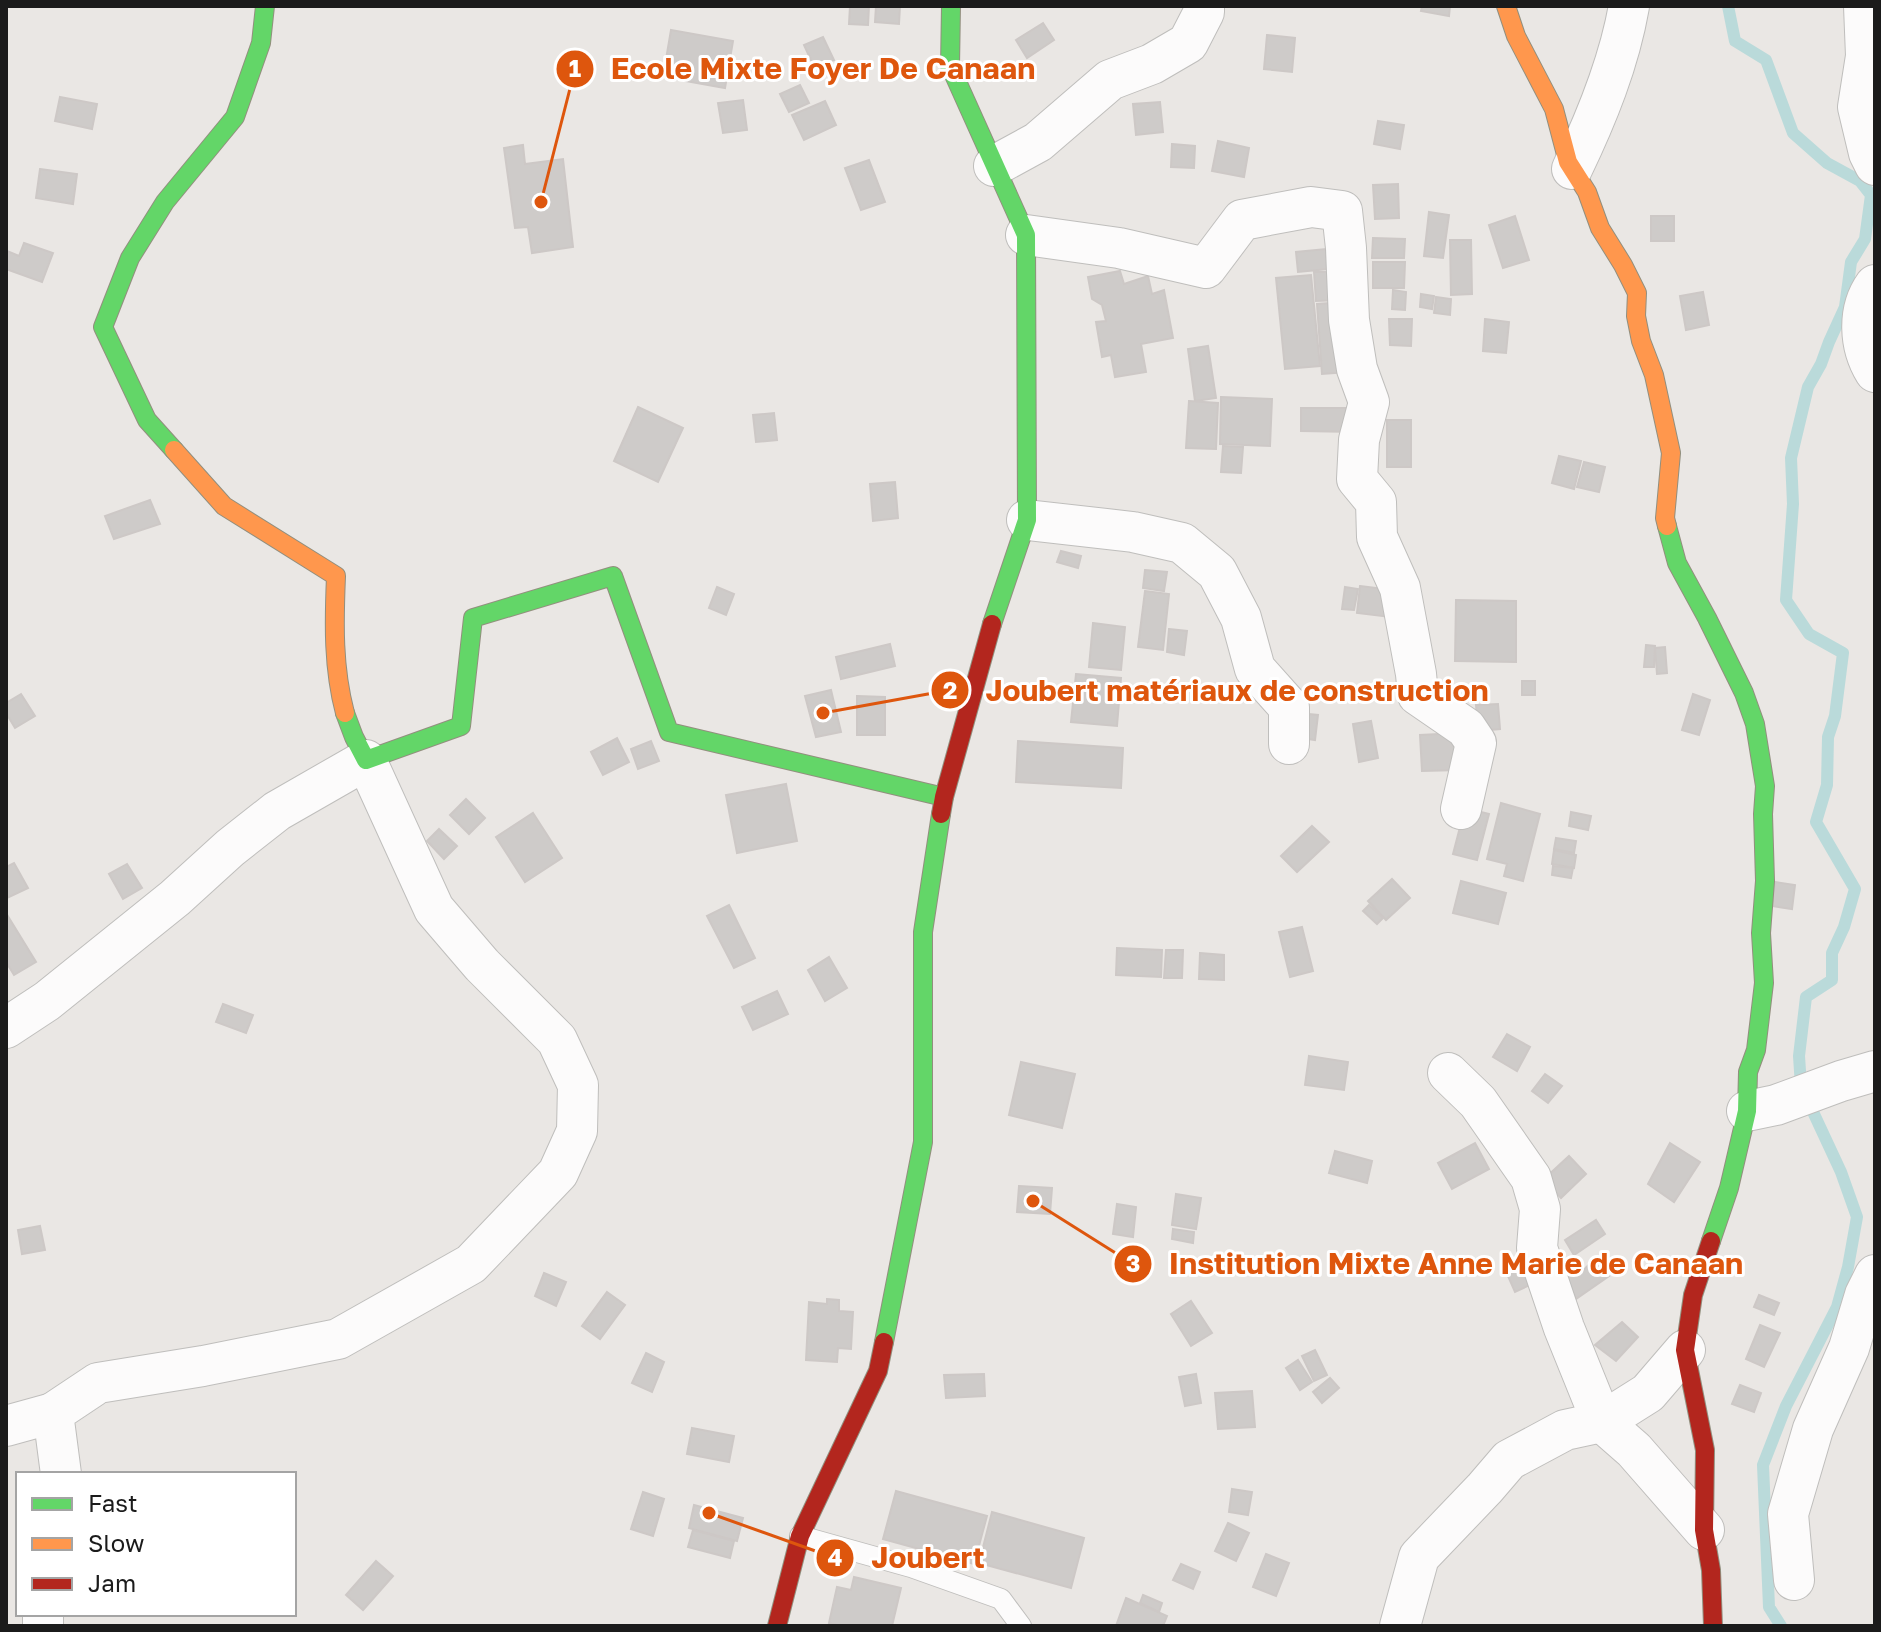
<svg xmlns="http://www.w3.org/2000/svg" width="1881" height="1632" font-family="'Golos Text',sans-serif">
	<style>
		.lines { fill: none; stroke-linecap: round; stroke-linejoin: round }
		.stream { stroke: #badada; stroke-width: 12 }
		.building { fill: #cecbc9; stroke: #cdc8c6; stroke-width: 2 }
		.lane-casing { stroke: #bfbebc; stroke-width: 22 }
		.street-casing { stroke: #bfbebc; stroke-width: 42 }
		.fast-casing { stroke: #928f7e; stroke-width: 20 }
		.slow-casing { stroke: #928f7e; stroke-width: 20 }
		.jam-casing { stroke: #928f7e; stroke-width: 20 }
		.lane { stroke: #fcfbfb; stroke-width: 20 }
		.street { stroke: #fcfbfb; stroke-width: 40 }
		.fast { stroke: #63d668; stroke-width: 18 }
		.slow { stroke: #ff974d; stroke-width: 18 }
		.jam { stroke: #b3261e; stroke-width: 18 }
		.leader { fill: none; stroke: #de560d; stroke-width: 3 }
		.callout-dot { fill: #de560d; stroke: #fff; stroke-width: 3 }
		.mark-label { font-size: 24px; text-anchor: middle; font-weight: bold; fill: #fff }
		.callout-label { font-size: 30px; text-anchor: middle; font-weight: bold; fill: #de560d; stroke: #fff; stroke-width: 6; stroke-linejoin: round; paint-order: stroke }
	</style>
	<rect width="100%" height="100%" fill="#eae7e4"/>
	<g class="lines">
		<polyline class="stream" points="1728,6 1735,41 1766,60 1793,133 1827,163 1860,181 1871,195 1865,239 1851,262 1845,307 1829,342 1821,364 1808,387 1791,458 1793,504 1786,600 1809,634 1843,653 1835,716 1828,737 1827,785 1816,822 1855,889 1844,927 1832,953 1832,980 1806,997 1799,1056 1801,1086 1841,1172 1857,1217 1848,1267 1837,1307 1786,1406 1763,1465 1769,1607 1781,1626"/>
	</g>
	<g class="building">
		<polygon points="850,6 869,6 868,25 849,24"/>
		<polygon points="876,6 900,6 899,24 875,22"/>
		<polygon points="1422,6 1450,6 1449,16 1421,11"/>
		<polygon points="1043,23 1054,40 1027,58 1016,40"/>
		<polygon points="671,30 733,41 725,88 663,77"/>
		<polygon points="1267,35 1295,38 1292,72 1264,69"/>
		<polygon points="823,37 834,60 815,69 804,45"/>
		<polygon points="800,85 809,103 789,112 780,94"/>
		<polygon points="60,97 97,104 92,129 55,121"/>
		<polygon points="743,100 747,130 723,133 718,103"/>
		<polygon points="825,101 836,125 804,140 792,115"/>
		<polygon points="1160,102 1163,132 1136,135 1133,104"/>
		<polygon points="1378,121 1404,125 1400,149 1374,144"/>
		<polygon points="1218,141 1249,148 1244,177 1212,171"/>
		<polygon points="1172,144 1195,146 1194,168 1171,167"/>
		<polygon points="523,145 525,164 563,159 573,247 532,253 528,227 515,228 504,148"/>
		<polygon points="869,160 885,202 861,210 845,168"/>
		<polygon points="40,169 77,174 73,204 36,198"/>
		<polygon points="1398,184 1399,218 1375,219 1373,185"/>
		<polygon points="1429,212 1449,215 1443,258 1424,256"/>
		<polygon points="1515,216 1529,260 1503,268 1489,225"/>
		<rect x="1651" y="216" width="23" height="25"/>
		<polygon points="1373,238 1405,239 1404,258 1372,258"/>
		<polygon points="1450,240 1471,240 1472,294 1451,295"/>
		<polygon points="24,243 53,253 42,282 6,269 7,251 19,256"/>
		<polygon points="1326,249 1328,269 1298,272 1296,252"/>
		<polygon points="1373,262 1405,262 1404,288 1373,288"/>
		<polygon points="1120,271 1124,284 1148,276 1152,294 1164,290 1173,338 1141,344 1146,372 1115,377 1111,355 1102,357 1096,322 1106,321 1102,305 1092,299 1088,277"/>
		<polygon points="1314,272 1338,272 1340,300 1316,301"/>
		<polygon points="1311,275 1320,366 1285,369 1276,278"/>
		<polygon points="1393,290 1406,292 1405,310 1392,309"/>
		<polygon points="1703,292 1709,325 1686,330 1680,296"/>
		<polygon points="1421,294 1434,296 1432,309 1420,307"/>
		<polygon points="1436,297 1451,299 1450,315 1434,313"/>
		<polygon points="1343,302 1348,372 1322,374 1317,304"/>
		<polygon points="1389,319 1412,319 1411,346 1390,345"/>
		<polygon points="1485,319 1509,322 1506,353 1483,351"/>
		<polygon points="1208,346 1216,398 1195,401 1188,349"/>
		<polygon points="1221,397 1272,399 1270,446 1220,444"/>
		<polygon points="1189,401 1218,403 1216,449 1186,448"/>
		<polygon points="638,407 683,428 658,482 614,461"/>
		<polygon points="1301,408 1356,408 1356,432 1301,431"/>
		<polygon points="774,413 777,440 756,442 753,415"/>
		<rect x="1387" y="420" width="24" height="47"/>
		<polygon points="1223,446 1243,447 1241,473 1221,472"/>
		<polygon points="1559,456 1581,461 1574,489 1552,483"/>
		<polygon points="1584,462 1605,467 1599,492 1577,487"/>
		<polygon points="895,482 898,518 873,521 870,484"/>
		<polygon points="150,500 160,524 114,539 105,516"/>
		<polygon points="1061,551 1081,556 1078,568 1057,562"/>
		<polygon points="1145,570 1167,572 1164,591 1143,588"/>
		<polygon points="1360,586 1393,590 1390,617 1357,613"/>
		<polygon points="717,587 734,594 726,615 709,608"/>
		<polygon points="1345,587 1358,589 1354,610 1342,609"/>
		<polygon points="1145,591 1169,594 1163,650 1138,647"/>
		<polygon points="1456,600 1516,601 1516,662 1455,661"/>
		<polygon points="1093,623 1125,627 1121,670 1089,667"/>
		<polygon points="1169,629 1187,631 1184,655 1167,652"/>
		<polygon points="890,644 895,666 841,679 836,657"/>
		<polygon points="1646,645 1655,646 1654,667 1644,667"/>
		<polygon points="1665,647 1667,673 1657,674 1655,648"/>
		<polygon points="1076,674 1121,678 1117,726 1071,722"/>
		<rect x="1522" y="681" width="13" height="14"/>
		<polygon points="831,690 841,732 816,737 805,696"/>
		<polygon points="21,694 35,716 15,728 6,713 6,703"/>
		<polygon points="1693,694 1710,700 1699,735 1682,730"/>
		<polygon points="857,696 885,697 885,735 857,735"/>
		<polygon points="1498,704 1500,729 1478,731 1476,705"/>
		<polygon points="1298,713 1318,715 1315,740 1295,737"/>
		<polygon points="1371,721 1378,758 1359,762 1353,724"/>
		<polygon points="1459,733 1460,770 1422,771 1420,735"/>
		<polygon points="617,738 629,762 603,775 591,752"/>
		<polygon points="651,741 659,761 638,769 631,749"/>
		<polygon points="1018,741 1123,748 1121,788 1016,782"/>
		<polygon points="786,784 797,841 737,853 726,795"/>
		<polygon points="466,799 485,818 469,834 450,815"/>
		<polygon points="1501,803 1540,814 1523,881 1504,876 1507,864 1487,859"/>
		<polygon points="1465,808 1489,814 1477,860 1453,854"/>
		<polygon points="1571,812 1591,816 1588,830 1569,826"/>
		<polygon points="533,813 562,858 525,882 496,837"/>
		<polygon points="1312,826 1329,842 1297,872 1281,856"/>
		<polygon points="439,829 457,846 444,859 427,841"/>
		<polygon points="1556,838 1576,841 1574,853 1554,849"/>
		<polygon points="1554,850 1576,855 1574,868 1552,864"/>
		<polygon points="14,863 28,888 7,898 6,867"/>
		<polygon points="127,864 142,888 123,899 109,874"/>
		<polygon points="1553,866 1573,868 1571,878 1552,875"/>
		<polygon points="1392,879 1410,898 1386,920 1368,901"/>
		<polygon points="1461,881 1506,893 1498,924 1453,913"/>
		<polygon points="1775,882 1795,885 1792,909 1772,906"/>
		<polygon points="729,905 755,958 734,968 707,916"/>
		<polygon points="1369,905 1383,918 1377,924 1363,911"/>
		<polygon points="6,913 36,962 14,975 6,962"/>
		<polygon points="1302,927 1313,971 1290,977 1279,932"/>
		<polygon points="1117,948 1162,950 1161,977 1116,975"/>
		<polygon points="1166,950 1183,950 1182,978 1164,978"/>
		<polygon points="1200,953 1224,955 1224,980 1199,979"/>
		<polygon points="829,957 847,988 825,1001 808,970"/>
		<polygon points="777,991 788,1014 753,1030 742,1007"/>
		<polygon points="223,1004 253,1015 246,1033 216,1022"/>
		<polygon points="1507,1034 1530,1047 1517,1071 1493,1057"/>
		<polygon points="1309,1056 1348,1062 1344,1090 1305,1085"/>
		<polygon points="1021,1062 1075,1074 1062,1128 1009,1115"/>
		<polygon points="1545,1074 1562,1086 1548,1103 1532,1091"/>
		<polygon points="1475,1143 1489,1169 1452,1189 1438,1163"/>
		<polygon points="1670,1143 1700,1162 1674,1202 1648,1184"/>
		<polygon points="1335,1151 1372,1161 1367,1183 1329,1173"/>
		<polygon points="1569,1156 1586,1174 1561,1198 1544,1179"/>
		<polygon points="1019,1186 1052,1188 1050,1214 1017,1212"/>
		<polygon points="1176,1194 1201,1198 1196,1229 1172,1225"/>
		<polygon points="1117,1204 1136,1207 1133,1237 1113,1234"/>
		<polygon points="1596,1220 1605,1234 1574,1255 1565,1240"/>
		<polygon points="40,1226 45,1250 22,1254 18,1230"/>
		<polygon points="1173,1229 1194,1232 1193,1243 1172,1239"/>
		<polygon points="1523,1258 1534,1283 1515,1292 1504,1267"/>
		<polygon points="1594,1260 1609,1276 1576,1299 1562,1271 1571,1267 1578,1275"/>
		<polygon points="544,1273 566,1282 556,1306 535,1296"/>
		<polygon points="607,1292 625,1305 600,1339 582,1326"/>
		<polygon points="1759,1295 1779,1303 1774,1315 1754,1307"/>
		<polygon points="827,1299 839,1300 839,1311 853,1312 851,1349 838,1348 837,1362 806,1360 809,1302 827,1304"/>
		<polygon points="1191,1301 1212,1333 1191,1346 1171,1314"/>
		<polygon points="1622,1322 1638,1337 1616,1361 1595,1345"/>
		<polygon points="1760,1325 1780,1333 1764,1367 1746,1359"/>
		<polygon points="1315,1350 1327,1375 1314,1381 1302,1356"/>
		<polygon points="646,1353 664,1362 652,1392 632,1383"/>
		<polygon points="1298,1360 1312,1382 1300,1390 1286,1368"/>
		<polygon points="984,1374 985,1396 946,1398 944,1375"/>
		<polygon points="1196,1374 1201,1403 1185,1406 1179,1377"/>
		<polygon points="1330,1378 1339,1388 1322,1403 1313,1392"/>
		<polygon points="1740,1385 1761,1393 1754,1412 1732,1404"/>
		<polygon points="1252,1391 1255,1427 1218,1429 1215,1393"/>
		<polygon points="692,1428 734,1436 729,1462 687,1454"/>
		<polygon points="1232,1489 1252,1492 1248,1515 1229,1512"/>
		<polygon points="896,1491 987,1516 974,1564 883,1539"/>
		<polygon points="643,1492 664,1499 653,1536 631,1529"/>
		<polygon points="694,1505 743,1518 737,1541 689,1528"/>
		<polygon points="992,1512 1084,1538 1071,1588 979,1563"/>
		<polygon points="1228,1523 1249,1533 1236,1561 1215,1551"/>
		<polygon points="693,1530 734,1541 730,1558 688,1547"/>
		<polygon points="1266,1554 1289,1563 1276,1596 1253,1587"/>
		<polygon points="376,1561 393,1576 363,1610 346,1595"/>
		<polygon points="1181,1564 1200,1572 1193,1589 1173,1580"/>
		<polygon points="854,1577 901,1588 892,1626 842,1626 829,1623 837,1587 851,1590"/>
		<polygon points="1143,1595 1162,1603 1159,1612 1140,1603"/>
		<polygon points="1126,1598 1167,1616 1163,1626 1116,1626"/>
	</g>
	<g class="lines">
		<defs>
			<polyline id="lane" points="800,1536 911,1567 1001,1599 1021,1626"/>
			<g id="street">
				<polyline points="1864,6 1866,56 1858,107 1869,153 1875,165"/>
				<polyline points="994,166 1038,142 1110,80 1152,64 1188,43 1204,12 1204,6"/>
				<path d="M1572 169C1597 117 1619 63 1629 6"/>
				<polyline points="1026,235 1119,248 1206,268 1242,220 1311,207 1342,211 1346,248 1349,320 1357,369 1369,402 1359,440 1357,479 1376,502 1377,537 1400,588 1416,674 1418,695 1466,728 1476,743 1461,809"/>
				<path d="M1875 285C1857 310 1859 346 1875 372"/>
				<polyline points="1027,520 1133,532 1182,543 1217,572 1241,618 1255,669 1289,707 1289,744"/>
				<polyline points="6,1028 47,1001 175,898 230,848 277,811 366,760 434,909 482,965 557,1040 578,1085 577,1131 558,1173 471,1264 338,1339 203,1366 98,1383 53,1413 61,1474"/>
				<polyline points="1448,1073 1478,1102 1531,1178 1540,1209 1537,1248 1564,1328 1602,1422 1634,1450 1704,1530"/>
				<polyline points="1747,1111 1776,1105 1841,1081 1875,1071"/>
				<polyline points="6,1426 53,1413"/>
				<polyline points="1794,1580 1788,1514 1813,1429 1849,1348 1865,1295 1875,1275"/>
				<polyline points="43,1614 43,1626"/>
				<polyline points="1400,1626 1419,1557 1485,1488 1509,1460 1565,1430 1602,1422 1648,1393 1685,1350"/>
			</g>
			<g id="fast">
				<polyline points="951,6 950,66 1026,235 1027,520 992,624"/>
				<polyline points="174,450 147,420 103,327 130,258 165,202 235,117 261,43 265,6"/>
				<polyline points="1667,526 1677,563 1707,618 1744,693 1755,724 1765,786 1763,814 1765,881 1761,933 1764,983 1756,1050 1748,1072 1747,1111 1729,1188 1711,1241"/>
				<polyline points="345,713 354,737 366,760 461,726 473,618 613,576 669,732 944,797"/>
				<polyline points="884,1342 923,1142 923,932 941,814"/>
			</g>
			<g id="slow">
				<polyline points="1506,6 1516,36 1554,109 1568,162 1587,192 1600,228 1623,265 1637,293 1636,316 1641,341 1654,375 1671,453 1665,518 1667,526"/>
				<path d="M174 450 224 506 336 576C334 623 333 668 345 713"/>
			</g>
			<g id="jam">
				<polyline points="941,814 944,797 992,624"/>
				<polyline points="1711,1241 1693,1295 1685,1350 1705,1450 1704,1530 1711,1570 1713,1626"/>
				<polyline points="777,1626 800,1536 878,1371 884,1342"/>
			</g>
		</defs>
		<use href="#lane" class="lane-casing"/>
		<use href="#street" class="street-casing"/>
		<use href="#fast" class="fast-casing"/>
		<use href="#slow" class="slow-casing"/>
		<use href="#jam" class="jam-casing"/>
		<use href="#lane" class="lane"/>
		<use href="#street" class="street"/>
		<use href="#fast" class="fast"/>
		<use href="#slow" class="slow"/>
		<use href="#jam" class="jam"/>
	</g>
	<path class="leader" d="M541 202L575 69M823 713L950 690M1033 1201L1133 1264M709 1513L835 1558"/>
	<g class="callout-dot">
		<circle cx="541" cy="202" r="8"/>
		<circle cx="823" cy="713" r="8"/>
		<circle cx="1033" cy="1201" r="8"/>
		<circle cx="709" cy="1513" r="8"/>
		<circle cx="575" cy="69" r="20"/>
		<circle cx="950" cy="690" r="20"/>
		<circle cx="1133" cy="1264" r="20"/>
		<circle cx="835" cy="1558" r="20"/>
	</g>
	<g class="mark-label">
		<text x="575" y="77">1</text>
		<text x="950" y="699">2</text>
		<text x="1133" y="1272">3</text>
		<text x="835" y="1566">4</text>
	</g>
	<g class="callout-label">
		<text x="823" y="79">Ecole Mixte Foyer De Canaan</text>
		<text x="1237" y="701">Joubert matériaux de construction</text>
		<text x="1456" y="1274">Institution Mixte Anne Marie de Canaan</text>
		<text x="928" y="1568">Joubert</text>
	</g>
	<rect width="1881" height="1632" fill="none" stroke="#1b1b1b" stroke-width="16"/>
	<rect x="16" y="1472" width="280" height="144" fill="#ffffff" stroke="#a4a4a4" stroke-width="2"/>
	<rect x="32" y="1498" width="40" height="12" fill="#63d668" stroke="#a4a4a4" stroke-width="2"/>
	<text x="88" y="1512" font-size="24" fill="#1b1b1b">Fast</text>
	<rect x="32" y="1538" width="40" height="12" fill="#ff974d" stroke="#a4a4a4" stroke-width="2"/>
	<text x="88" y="1552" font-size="24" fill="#1b1b1b">Slow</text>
	<rect x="32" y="1578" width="40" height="12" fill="#b3261e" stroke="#a4a4a4" stroke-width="2"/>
	<text x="88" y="1592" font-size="24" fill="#1b1b1b">Jam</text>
</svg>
